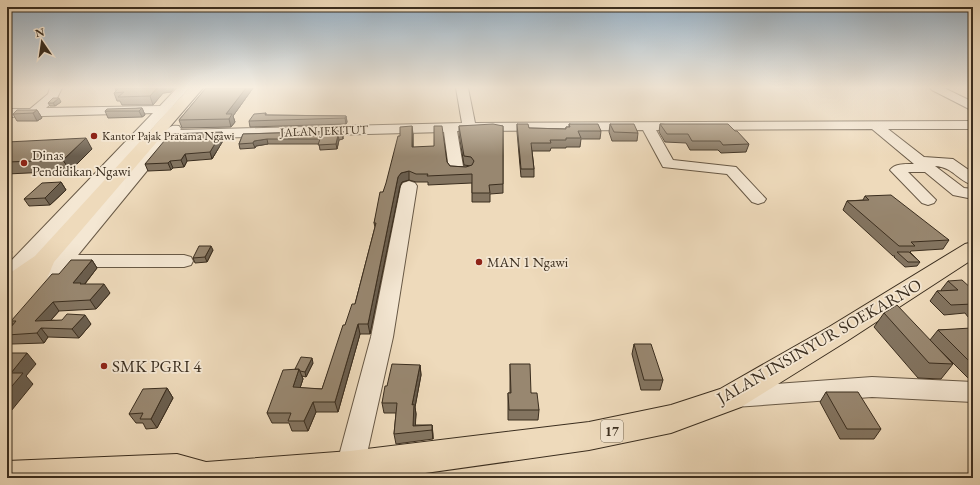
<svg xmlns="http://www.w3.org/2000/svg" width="980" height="485" font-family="'EB Garamond',serif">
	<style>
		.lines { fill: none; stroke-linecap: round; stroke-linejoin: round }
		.minor-casing { stroke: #685946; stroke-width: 2 }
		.major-casing { stroke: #3b2e1f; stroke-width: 2 }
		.highway-casing { stroke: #3b2e1f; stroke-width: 2 }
		.minor { fill: #f4e7d3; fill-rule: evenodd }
		.major { fill: #eedabb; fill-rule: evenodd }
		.highway { fill: #eedabb; fill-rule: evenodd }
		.wall { fill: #837460; stroke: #3b2e1f }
		.shaded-wall { fill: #6a5e4e; stroke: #3b2e1f }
		.building { fill: #988770; stroke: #3b2e1f }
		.poi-dot { fill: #8f2418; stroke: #f4e7d3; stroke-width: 1.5 }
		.labels { text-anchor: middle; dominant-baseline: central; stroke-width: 3.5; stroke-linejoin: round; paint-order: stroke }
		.far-street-label { font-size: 12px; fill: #3b2e1f; stroke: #f4e7d3 }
		.far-poi-label { font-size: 12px; fill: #3b2e1f; stroke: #f4e7d3; text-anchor: start }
		.shield { fill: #f4e7d3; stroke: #726655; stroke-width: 1 }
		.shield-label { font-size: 13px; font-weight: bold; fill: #3b2e1f }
		.poi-label { font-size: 14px; fill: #3b2e1f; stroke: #f4e7d3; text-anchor: start }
		.near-street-label { font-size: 17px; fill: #3b2e1f; stroke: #f4e7d3 }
		.near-poi-label { font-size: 17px; fill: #3b2e1f; stroke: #f4e7d3; text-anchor: start }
	</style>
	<rect width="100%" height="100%" fill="#eedabb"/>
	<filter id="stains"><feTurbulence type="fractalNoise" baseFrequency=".005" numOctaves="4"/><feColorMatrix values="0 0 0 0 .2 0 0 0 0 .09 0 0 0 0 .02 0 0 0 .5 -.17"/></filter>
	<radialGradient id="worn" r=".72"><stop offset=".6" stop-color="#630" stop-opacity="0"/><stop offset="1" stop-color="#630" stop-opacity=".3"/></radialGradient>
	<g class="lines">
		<defs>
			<g id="minor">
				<path d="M50 88H62L57 98 46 108 160 106 177 88H189L173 106 175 109 173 112 167 113 149 132 165 131C170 126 172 125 179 126L181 129 180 130 462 123 456 88H468L475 123 973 121V129H888L924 157 953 159 973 173V185C958 181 953 167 935 166L964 188 973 189V199L953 195 925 172H908L936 200 934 203 928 205 922 203 890 170C895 163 906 164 914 164L872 129 656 130 673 160 736 167 766 199 764 202 758 204 752 202 727 174 663 167 643 130 457 131 463 166 471 167 473 170 471 173 466 174 451 173 449 170 444 132 173 139 78 255H184L191 257 193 261 191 265 184 267H68L15 332 7 334V312L158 139 149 138 147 135 149 133 28 267 14 280 7 281V265L153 113 7 117V109H30L48 94Z"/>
				<polygon points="930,88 944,88 973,102 973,111 932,90"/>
				<path d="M409 181 415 183 417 186 393 337 364 467 360 476C353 479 347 479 340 476L336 467 371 337 401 186 403 183Z"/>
				<polygon points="872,377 973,382 973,402 872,397 735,407 726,404 723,397 726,390 735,387"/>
			</g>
			<polygon id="major" points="189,88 203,88 54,262 41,293 16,321 7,323 7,298 11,294 7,295 7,275 35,256"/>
			<polygon id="highway" points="973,242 973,259 847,341 741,407 671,433 589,450 390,478 7,478 7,461 177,454 206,462 350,451 589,422 671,405 720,389 829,327 965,244"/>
		</defs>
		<use href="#minor" class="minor-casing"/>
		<use href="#major" class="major-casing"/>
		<use href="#highway" class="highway-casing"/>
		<use href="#minor" class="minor"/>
		<use href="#major" class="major"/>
		<use href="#highway" class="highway"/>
	</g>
	<g class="wall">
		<polygon points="115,88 174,88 171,92 163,93 153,105 122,105 120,101 117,101 114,93 116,91"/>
		<polygon points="206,88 253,88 233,116 235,122 231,127 182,128 179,120"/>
		<polygon points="61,102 55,106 50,106 48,103"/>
		<polygon points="142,108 145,115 142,117 108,118 105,111"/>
		<polygon points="37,110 42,118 37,121 17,121 13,114"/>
		<polygon points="266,113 266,115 346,116 347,122 346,124 250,127 249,121"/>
		<polygon points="517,124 529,128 566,129 566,127 569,127 569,124 601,131 600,139 581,139 580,147 566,147 566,148 551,148 550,151 532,151 534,169 534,177 521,177 517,132"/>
		<polygon points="610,124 638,133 637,141 612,141 609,132"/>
		<polygon points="660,124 735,131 749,144 746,152 721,153 718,150 690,150 686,143 665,142 659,132"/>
		<polygon points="459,126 503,126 503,193 490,194 490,202 472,202 472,183 428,185 428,182 416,182 409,180 402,182 400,186 370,334 360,334 338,412 316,412 308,431 292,431 289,423 272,423 267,413 295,369 313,363 306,377 302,376 303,379 300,388 322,389 345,325 355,304 375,227 374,223 383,192 413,134 413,147 447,162 450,166 466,167 471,166 464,165 459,134"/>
		<polygon points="343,131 343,139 339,140 337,149 320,150 319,144 268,144 256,146 255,148 240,149 239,144 243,134"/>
		<polygon points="222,132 224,139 212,159 187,161 184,167 173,168 171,170 148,171 145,164"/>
		<polygon points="7,142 92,149 70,171 7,174"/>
		<polygon points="61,182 66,190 50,205 29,206 24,199"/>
		<polygon points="865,196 949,240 943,249 911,251 910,252 920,262 917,266 905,267 894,257 895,256 893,256 843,210 847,201 863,200"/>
		<polygon points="213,250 207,262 195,263 193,258"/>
		<polygon points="92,260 97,268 85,284 110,293 96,309 59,311 51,320 91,324 79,338 48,337 44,343 12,344 7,339 7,332 13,324 11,321 59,274"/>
		<polygon points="948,281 973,290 973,316 968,317 965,313 944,315 930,301 937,291 942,291 941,290"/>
		<polygon points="884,313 953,364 941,379 918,378 874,327"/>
		<polygon points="973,329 973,381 970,380 930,340 938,330"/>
		<polygon points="634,344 663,380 660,390 641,390 632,354"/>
		<polygon points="510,364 531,393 539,410 538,420 508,420 508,393 510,393"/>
		<polygon points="420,365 421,375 415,407 416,414 415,425 432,425 433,439 396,444 394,434 396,413 384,413 382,403 387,386"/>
		<polygon points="167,388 173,398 157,428 146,429 143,423 136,423 129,414"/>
		<polygon points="826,392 881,429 874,439 840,439 820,402"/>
	</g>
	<g class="shaded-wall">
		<polygon points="157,88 174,88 171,92 163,93 153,105 150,96"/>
		<polygon points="246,88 253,88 233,116 235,122 231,127 229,119 226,114"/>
		<polygon points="59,98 61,102 55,106 53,103"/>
		<polygon points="142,108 145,115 142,117 139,111"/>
		<polygon points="37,110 42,118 37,121 33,113"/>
		<polygon points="346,116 347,122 346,124 345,118"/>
		<polygon points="412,126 413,134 413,155 412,147"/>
		<polygon points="343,131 343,139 342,135"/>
		<polygon points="222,132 224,139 212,159 210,152"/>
		<polygon points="338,135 339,140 337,149 336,144"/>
		<polygon points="86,138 92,149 70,171 63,160"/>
		<polygon points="267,139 268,144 256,146 255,148 253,143 254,141"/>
		<polygon points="185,154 187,161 184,167 181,160"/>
		<polygon points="170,161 173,168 171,170 168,163"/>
		<polygon points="409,171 409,180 402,182 400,186 370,334 368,324 398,177 401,173"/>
		<polygon points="61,182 66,190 50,205 45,198"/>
		<polygon points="7,245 12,252 7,258"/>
		<polygon points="211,246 213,250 207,262 205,257"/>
		<polygon points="92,260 97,268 83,286 73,283"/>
		<polygon points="104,284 110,293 96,309 90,300"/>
		<polygon points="53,302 59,311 44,328 41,328 48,337 44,343 37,333 35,321"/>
		<polygon points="85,315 91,324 79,338 72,329"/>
		<polygon points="358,324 360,334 338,412 335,402"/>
		<polygon points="27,353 36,364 26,376 33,384 7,416 7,392 11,373"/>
		<polygon points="312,358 313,363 306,377 305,372"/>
		<polygon points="420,365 421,375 415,407 416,414 415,432 413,426 412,405"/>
		<polygon points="299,369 303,379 297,397 293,387"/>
		<polygon points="167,388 173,398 157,428 151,419"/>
		<polygon points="313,402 316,412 308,431 304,421"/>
		<polygon points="432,425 433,434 433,439 432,430"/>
	</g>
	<g class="building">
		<polygon points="119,88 157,88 150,96 118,97 124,92 114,93"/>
		<polygon points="206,88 246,88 226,114 232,114 229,119 179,120"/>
		<polygon points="53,98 59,98 53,103 48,103"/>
		<polygon points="142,108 139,111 105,111 107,109"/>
		<polygon points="17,110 37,110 33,113 13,114"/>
		<polygon points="266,113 265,115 346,116 345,118 249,121 254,114"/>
		<polygon points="493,124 503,126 503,184 489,185 490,193 472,193 472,174 427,176 428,174 416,174 409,171 401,173 398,177 368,324 358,324 335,402 313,402 304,421 288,421 291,413 267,413 283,370 299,369 293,387 322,389 343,325 345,325 352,304 355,304 376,223 374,223 380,192 383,192 386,183 398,136 400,136 400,127 412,126 412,147 434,146 434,126 442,126 447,162 450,166 466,167 472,165 474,161 471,157 464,156 459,126"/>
		<polygon points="517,124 528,124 529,128 566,129 566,127 570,127 569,124 598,124 601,131 578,131 581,138 566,138 566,140 550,140 551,143 531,143 534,169 521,169"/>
		<polygon points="610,124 634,124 638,133 614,132"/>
		<polygon points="660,124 728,124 735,131 737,131 749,144 723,145 720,141 692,141 688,134 667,134"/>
		<polygon points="343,131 342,135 338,135 336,144 318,145 320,139 267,139 254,141 253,143 239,144 243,134"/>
		<polygon points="222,132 210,152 185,154 181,160 170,161 168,163 145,164 170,134"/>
		<polygon points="86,138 63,160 7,162 7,142"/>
		<polygon points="61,182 45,198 24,199 42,183"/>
		<polygon points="891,195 949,240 911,242 915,246 899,246 847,201 869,200 865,196"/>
		<polygon points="199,246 211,246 205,257 193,258"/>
		<polygon points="897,252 909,252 920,262 908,262"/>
		<polygon points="71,260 92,260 73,283 81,283 80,284 104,284 90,300 53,302 35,321 62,320 67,314 85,315 72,329 41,328 37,333 7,335 7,332 16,321 11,321 52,274 59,274"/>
		<polygon points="962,280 973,290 973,304 951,305 937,291 958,290 948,281"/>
		<polygon points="897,305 953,364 929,363 884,313"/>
		<polygon points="971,328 973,329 973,365 938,330"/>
		<polygon points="634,344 651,344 663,380 644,380"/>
		<polygon points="7,353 27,353 11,373 23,373 7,392"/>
		<polygon points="301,357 312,358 305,372 300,371 299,369 295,369"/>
		<polygon points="392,364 420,365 412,405 414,404 413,426 432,425 432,430 394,434 397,403 382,403 385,386 387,386"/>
		<polygon points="510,364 530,364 531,393 537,393 539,410 509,410 508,393 511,393"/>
		<polygon points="167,388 151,419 140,419 143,413 129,414 143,389"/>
		<polygon points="826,392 858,392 881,429 847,429"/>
	</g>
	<linearGradient id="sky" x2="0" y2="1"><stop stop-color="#92acc1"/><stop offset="0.56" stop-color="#f7eee0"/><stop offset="1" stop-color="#f7eee0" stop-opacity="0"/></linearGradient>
	<rect width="980" height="156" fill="url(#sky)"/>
	<g class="poi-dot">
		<circle cx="94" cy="136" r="4"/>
		<circle cx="24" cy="163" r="4"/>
		<circle cx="479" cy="262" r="4"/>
		<circle cx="104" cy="366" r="4"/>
	</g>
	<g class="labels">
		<g class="far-street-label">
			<text transform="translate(324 131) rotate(-2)">JALAN JEKITUT</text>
		</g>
		<g class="far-poi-label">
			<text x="102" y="136">Kantor Pajak Pratama Ngawi</text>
		</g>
		<rect class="shield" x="601" y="420" width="22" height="22" rx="3"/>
		<g class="shield-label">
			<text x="612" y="431">17</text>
		</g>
		<g class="poi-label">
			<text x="32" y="155">Dinas<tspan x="32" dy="16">Pendidikan Ngawi</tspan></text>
			<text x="487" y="262">MAN 1 Ngawi</text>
		</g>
		<g class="near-street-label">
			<text transform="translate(819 341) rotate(-30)">JALAN INSINYUR SOEKARNO</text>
		</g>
		<g class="near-poi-label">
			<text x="112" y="366">SMK PGRI 4</text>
		</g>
	</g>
	<rect width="980" height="485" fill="none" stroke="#eedabb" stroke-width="24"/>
	<rect x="8" y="8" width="964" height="469" fill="none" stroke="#3b2e1f" stroke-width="2"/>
	<rect x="12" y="12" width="956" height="461" fill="none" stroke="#3b2e1f"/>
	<g transform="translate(42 42) rotate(347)" stroke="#f4e7d3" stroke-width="3" paint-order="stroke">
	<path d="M0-3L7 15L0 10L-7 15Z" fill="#3b2e1f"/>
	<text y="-6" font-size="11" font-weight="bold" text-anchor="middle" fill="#3b2e1f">N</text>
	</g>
	<rect width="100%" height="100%" filter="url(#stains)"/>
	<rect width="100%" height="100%" fill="url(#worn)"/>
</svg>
